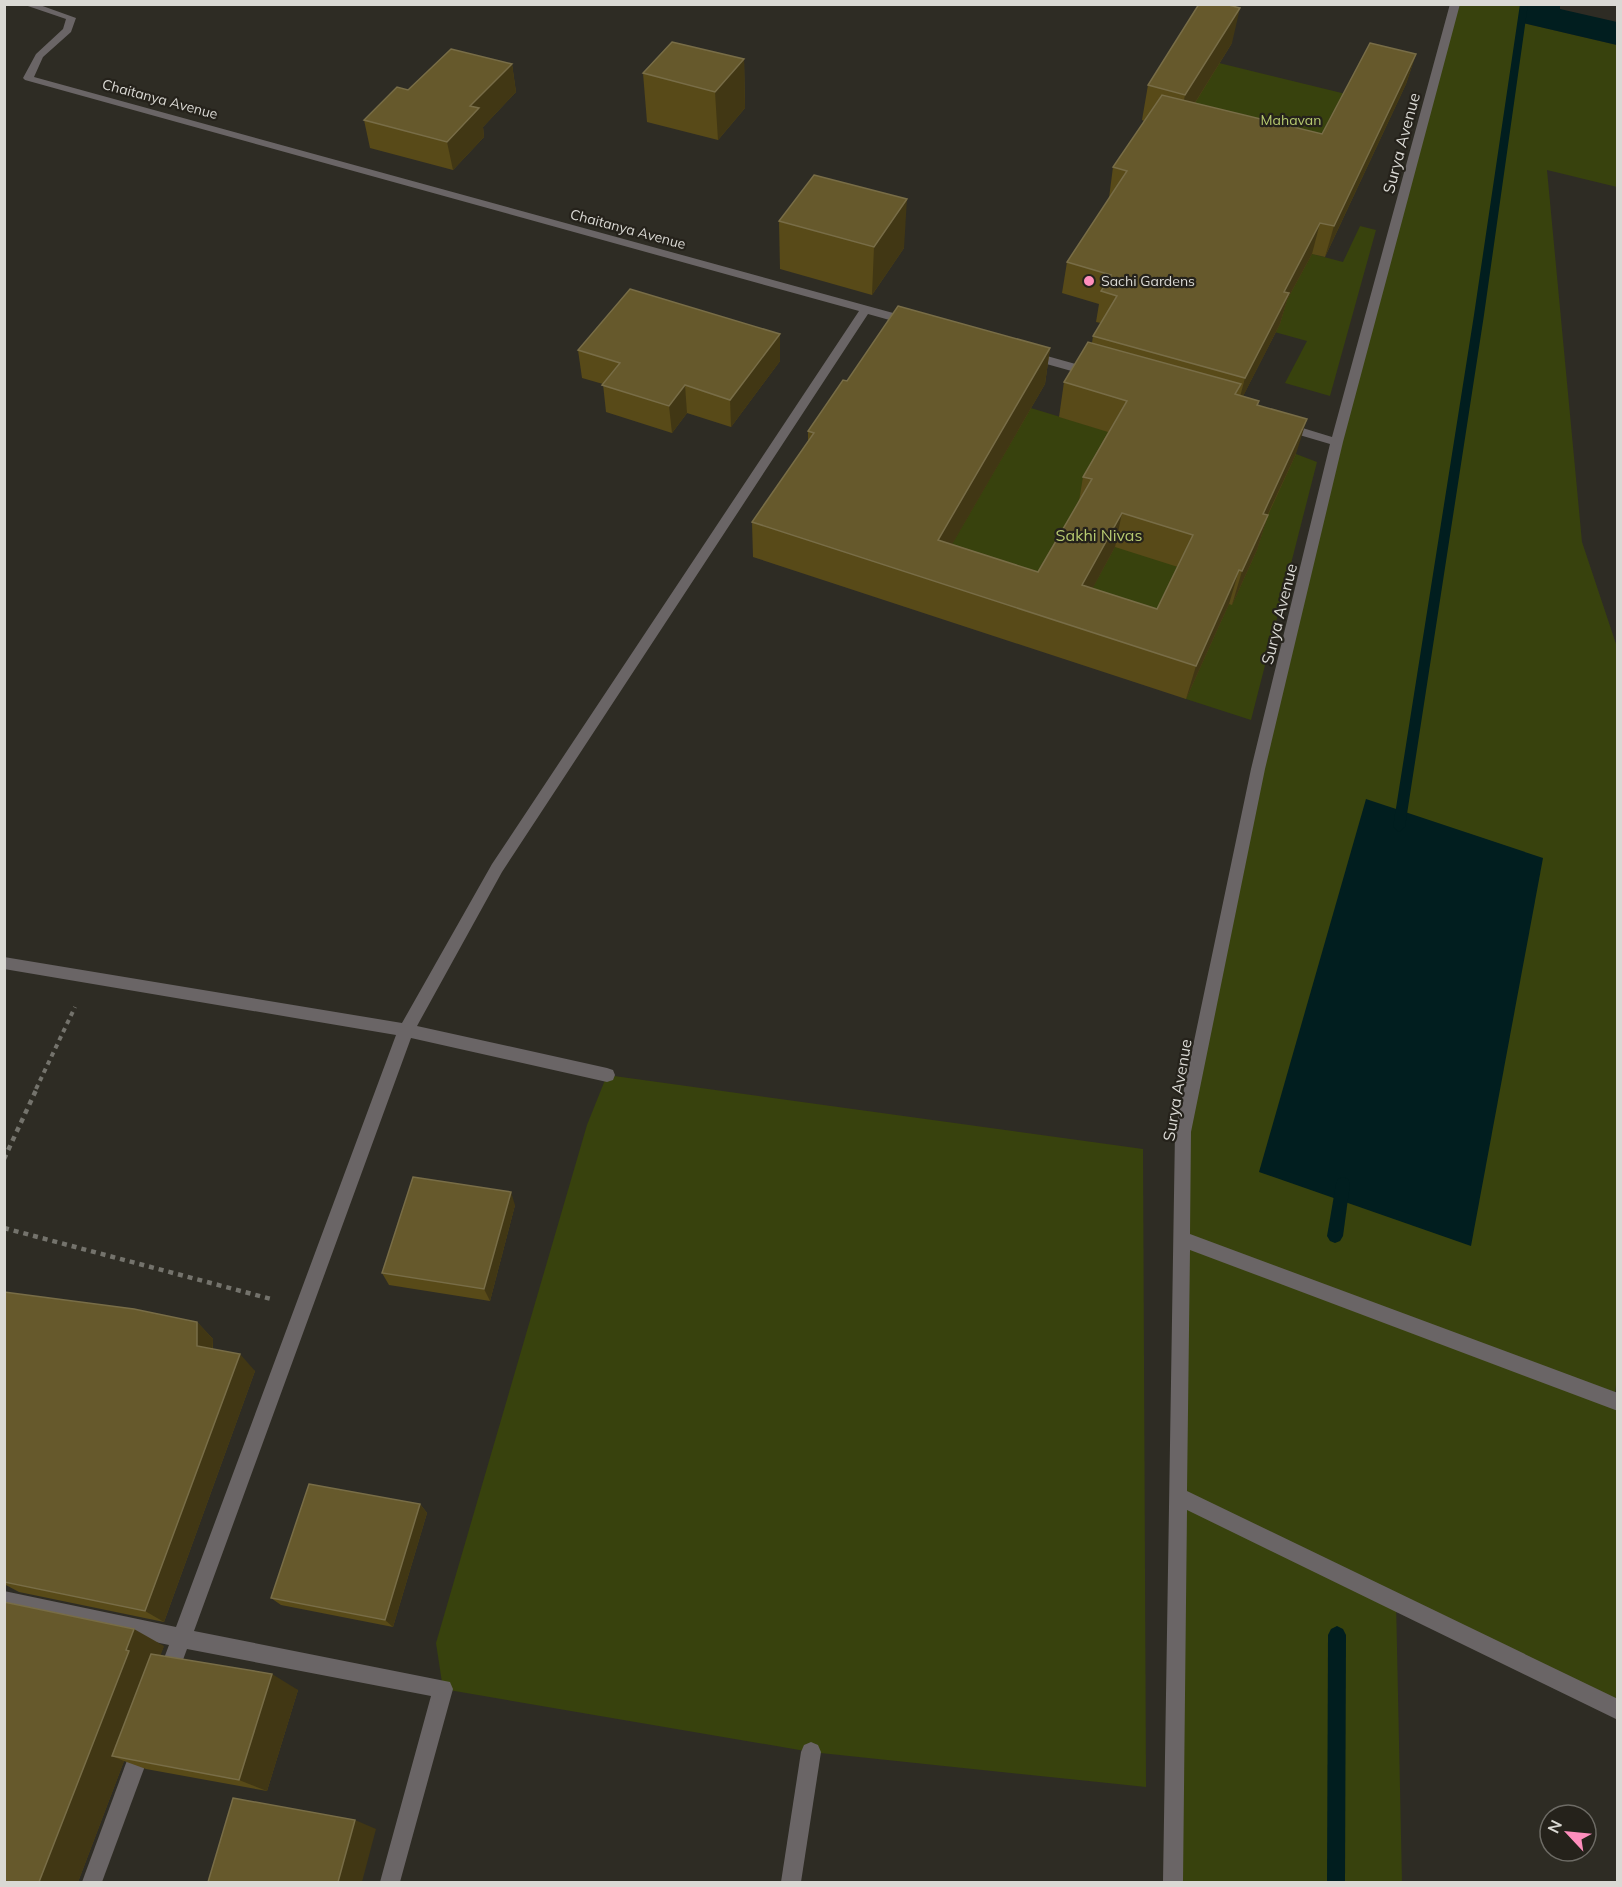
<svg xmlns="http://www.w3.org/2000/svg" width="1622" height="1887" font-family="Mulish,sans-serif">
	<style>
		.green { fill: #38420d }
		.water { fill: #011e1f }
		.lines { fill: none; stroke-linecap: round; stroke-linejoin: round }
		.stream { fill: #011e1f; fill-rule: evenodd }
		.path-far1 { stroke: #74736c; stroke-width: 4; stroke-dasharray: 4.5 4.5; stroke-linecap: butt }
		.path { stroke: #74736c; stroke-width: 4.5; stroke-dasharray: 5 5; stroke-linecap: butt }
		.minor { fill: #6a6566; fill-rule: evenodd }
		.wall { fill: #584a18; fill-rule: evenodd }
		.shaded-wall { fill: #413714 }
		.building { fill: #66592c; stroke: #786d47; stroke-width: 1.5; fill-rule: evenodd }
		.poi-dot { fill: #fe8ebd; stroke: #25221b; stroke-width: 2 }
		.labels { text-anchor: middle; dominant-baseline: central; stroke-width: 4.5; stroke-linejoin: round; paint-order: stroke }
		.far-street-label { font-size: 14px; fill: #dad9d4; stroke: #25221b }
		.far-park-label { font-size: 14px; fill: #b7ca70; stroke: #25221b }
		.far-poi-label { font-size: 14px; fill: #dad9d4; stroke: #25221b; text-anchor: start }
		.street-label { font-size: 16px; fill: #dad9d4; stroke: #25221b }
		.park-label { font-size: 16px; fill: #b7ca70; stroke: #25221b }
	</style>
	<rect width="100%" height="100%" fill="#2e2c24"/>
	<g class="green">
		<polygon points="1454,5 1524,5 1523,23 1617,45 1617,187 1547,170 1582,542 1618,650 1618,1370 1614,1401 1618,1403 1617,1710 1396,1601 1402,1882 1170,1882 1183,1132 1258,769"/>
		<polygon points="1219,63 1350,95 1371,157 1178,130"/>
		<polygon points="1161,214 1343,262 1360,226 1376,230 1330,396 1285,383 1307,341 1117,288"/>
		<polygon points="1011,402 1212,463 1296,454 1317,462 1251,720 1186,699 811,544"/>
		<polygon points="607,1075 1143,1149 1146,1787 811,1752 443,1689 436,1643 587,1125"/>
	</g>
	<g class="water">
		<polygon points="1524,5 1560,5 1560,9 1617,22 1617,45 1523,23"/>
		<polygon points="1366,799 1543,858 1471,1246 1259,1172"/>
	</g>
	<g class="lines">
		<g class="stream">
			<polygon points="1520,4 1528,4 1484,315 1405,827 1399,832 1393,827 1474,315"/>
			<polygon points="1343,1177 1348,1179 1350,1184 1343,1236 1340,1241 1335,1243 1330,1241 1327,1236 1336,1184 1338,1179"/>
			<polygon points="1337,1626 1343,1629 1346,1635 1345,1882 1327,1882 1328,1635 1331,1629"/>
		</g>
		<polyline class="path-far1" points="36,1089 75,1007"/>
		<g class="path">
			<polyline points="4,1159 37,1088"/>
			<polyline points="4,1228 271,1299"/>
		</g>
		<g class="minor">
			<polygon points="22,4 37,4 76,18 71,32 43,57 34,77 915,319 917,322 911,326 868,314 502,872 417,1026 607,1068 613,1070 615,1075 613,1080 607,1082 411,1038 194,1631 450,1682 453,1689 400,1882 380,1882 431,1696 187,1649 174,1684 167,1687 160,1684 157,1677 169,1645 4,1610 4,1591 176,1627 396,1035 4,969 4,957 402,1023 492,864 859,311 25,80 23,78 36,54 63,29 66,19"/>
			<polygon points="1450,4 1460,4 1343,442 1265,769 1191,1132 1190,1234 1618,1393 1618,1411 1190,1250 1187,1491 1618,1699 1618,1720 1187,1510 1183,1882 1163,1882 1175,1132 1251,769 1330,444 1279,429 1277,426 1283,422 1332,437"/>
			<polygon points="1029,351 1097,370 1099,373 1093,377 1025,358 1025,352"/>
			<polygon points="142,1737 149,1740 152,1747 102,1882 82,1882 132,1747 135,1740"/>
			<polygon points="811,1742 818,1745 821,1752 801,1882 781,1882 801,1752 804,1745"/>
		</g>
	</g>
	<g class="wall">
		<path d="M1232 43 1195 103 1322 134 1416 54 1406 84 1325 257 1312 254 1287 300 1280 324 1243 396 1259 401 1258 405 1296 454 1268 515 1257 550 1232 605 1229 604 1186 699 753 557 752 522 808 441V431L847 381 1050 348 1045 384 952 544 1038 572 1079 501 1083 477 1108 432 1059 417 1064 382 1092 343 1093 336 1101 323 1096 322 1099 304 1062 293 1067 262 1109 198 1113 167 1144 121 1142 120 1148 85ZM1115 547 1178 567 1157 609 1092 589Z"/>
		<polygon points="744,59 745,108 718,140 647,122 643,73"/>
		<polygon points="512,64 516,92 483,127 484,137 453,170 370,148 364,120 408,90"/>
		<polygon points="779,221 904,248 872,295 780,269"/>
		<polygon points="578,350 780,361 731,427 687,413 672,433 606,412 603,384 582,378"/>
		<polygon points="515,1205 490,1301 389,1285 382,1273"/>
		<polygon points="4,1292 197,1322 213,1339 213,1349 255,1371 164,1622 19,1592 4,1584"/>
		<polygon points="420,1504 427,1513 393,1627 281,1605 271,1598"/>
		<polygon points="164,1646 160,1655 298,1690 267,1791 146,1769 124,1761 78,1882 4,1882"/>
	</g>
	<g class="shaded-wall">
		<polygon points="1240,8 1232,43 1178,130 1185,95"/>
		<polygon points="1416,54 1406,84 1325,257 1334,226"/>
		<polygon points="744,59 745,108 718,140 715,92"/>
		<polygon points="512,64 516,92 483,127 484,137 453,170 447,142 470,106"/>
		<polygon points="907,199 904,248 872,295 874,247"/>
		<polygon points="1320,223 1312,254 1287,300 1280,324 1237,408 1245,378 1284,292"/>
		<polygon points="780,334 780,361 731,427 730,400"/>
		<polygon points="1050,348 1045,384 935,574 938,540"/>
		<polygon points="685,385 687,413 672,433 669,406"/>
		<polygon points="1307,419 1296,454 1252,548 1263,514"/>
		<polygon points="1122,513 1115,547 1076,619 1082,585"/>
		<polygon points="1268,515 1257,550 1232,605 1242,571"/>
		<polygon points="1239,570 1229,604 1186,699 1196,666"/>
		<polygon points="511,1192 515,1205 490,1301 484,1289"/>
		<polygon points="197,1322 213,1339 212,1363 197,1346"/>
		<polygon points="240,1354 255,1371 164,1622 145,1611"/>
		<polygon points="420,1504 427,1513 393,1627 385,1620"/>
		<polygon points="134,1629 164,1646 157,1665 112,1756 124,1761 78,1882 39,1882"/>
		<polygon points="272,1674 298,1690 267,1791 239,1780"/>
		<polygon points="355,1820 376,1829 362,1882 338,1882"/>
	</g>
	<g class="building">
		<polygon points="1199,4 1225,4 1240,8 1185,95 1148,85"/>
		<polygon points="672,42 744,59 715,92 643,73"/>
		<polygon points="1370,43 1416,54 1334,226 1320,223 1284,292 1289,293 1245,378 1093,336 1117,296 1101,291 1111,275 1067,262 1127,171 1113,167 1162,95 1322,134"/>
		<polygon points="451,49 512,64 470,106 479,108 447,142 364,120 397,87 408,90"/>
		<polygon points="814,175 907,199 874,247 779,221"/>
		<polygon points="630,289 780,334 730,400 685,385 669,406 602,385 620,363 578,350"/>
		<path d="M898 306 1050 348 938 540 1038 572 1092 479 1083 477 1127 401 1064 382 1088 342 1241 384 1235 394 1259 401 1257 405 1307 419 1263 514 1268 515 1242 571 1239 570 1196 666 752 522 814 433 808 431 843 380 847 381ZM1122 513 1193 535 1157 609 1082 585Z"/>
		<polygon points="413,1177 511,1192 484,1289 382,1273"/>
		<polygon points="4,1292 134,1309 197,1322 197,1346 240,1354 145,1611 4,1582"/>
		<polygon points="309,1484 420,1504 385,1620 271,1598"/>
		<polygon points="4,1602 134,1629 126,1650 129,1651 39,1882 4,1882"/>
		<polygon points="151,1654 272,1674 239,1780 112,1756"/>
		<polygon points="233,1798 355,1820 338,1882 208,1882"/>
	</g>
	<circle class="poi-dot" cx="1089" cy="281" r="6"/>
	<g class="labels">
		<g class="far-street-label">
			<text transform="translate(160 99) rotate(15)">Chaitanya Avenue</text>
			<text transform="translate(628 229) rotate(15)">Chaitanya Avenue</text>
		</g>
		<g class="far-park-label">
			<text x="1291" y="120">Mahavan</text>
		</g>
		<g class="far-poi-label">
			<text x="1101" y="281">Sachi Gardens</text>
		</g>
		<g class="street-label">
			<text transform="translate(1401 143) rotate(-75)">Surya Avenue</text>
			<text transform="translate(1279 614) rotate(-76)">Surya Avenue</text>
			<text transform="translate(1177 1090) rotate(-80)">Surya Avenue</text>
		</g>
		<g class="park-label">
			<text x="1099" y="535">Sakhi Nivas</text>
		</g>
	</g>
	<rect width="1622" height="1887" fill="none" stroke="#dad9d4" stroke-width="12"/>
	<g transform="translate(1568 1833) rotate(296)"><circle r="28" fill="#25221b" stroke="#6d6b65" stroke-width="1.5"/>
	<path d="M0-4.5L10 22L0 15L-10 22Z" fill="#fe8ebd"/>
	<text y="-9" font-size="16" font-weight="bold" text-anchor="middle" fill="#dad9d4">N</text>
	</g>
</svg>
